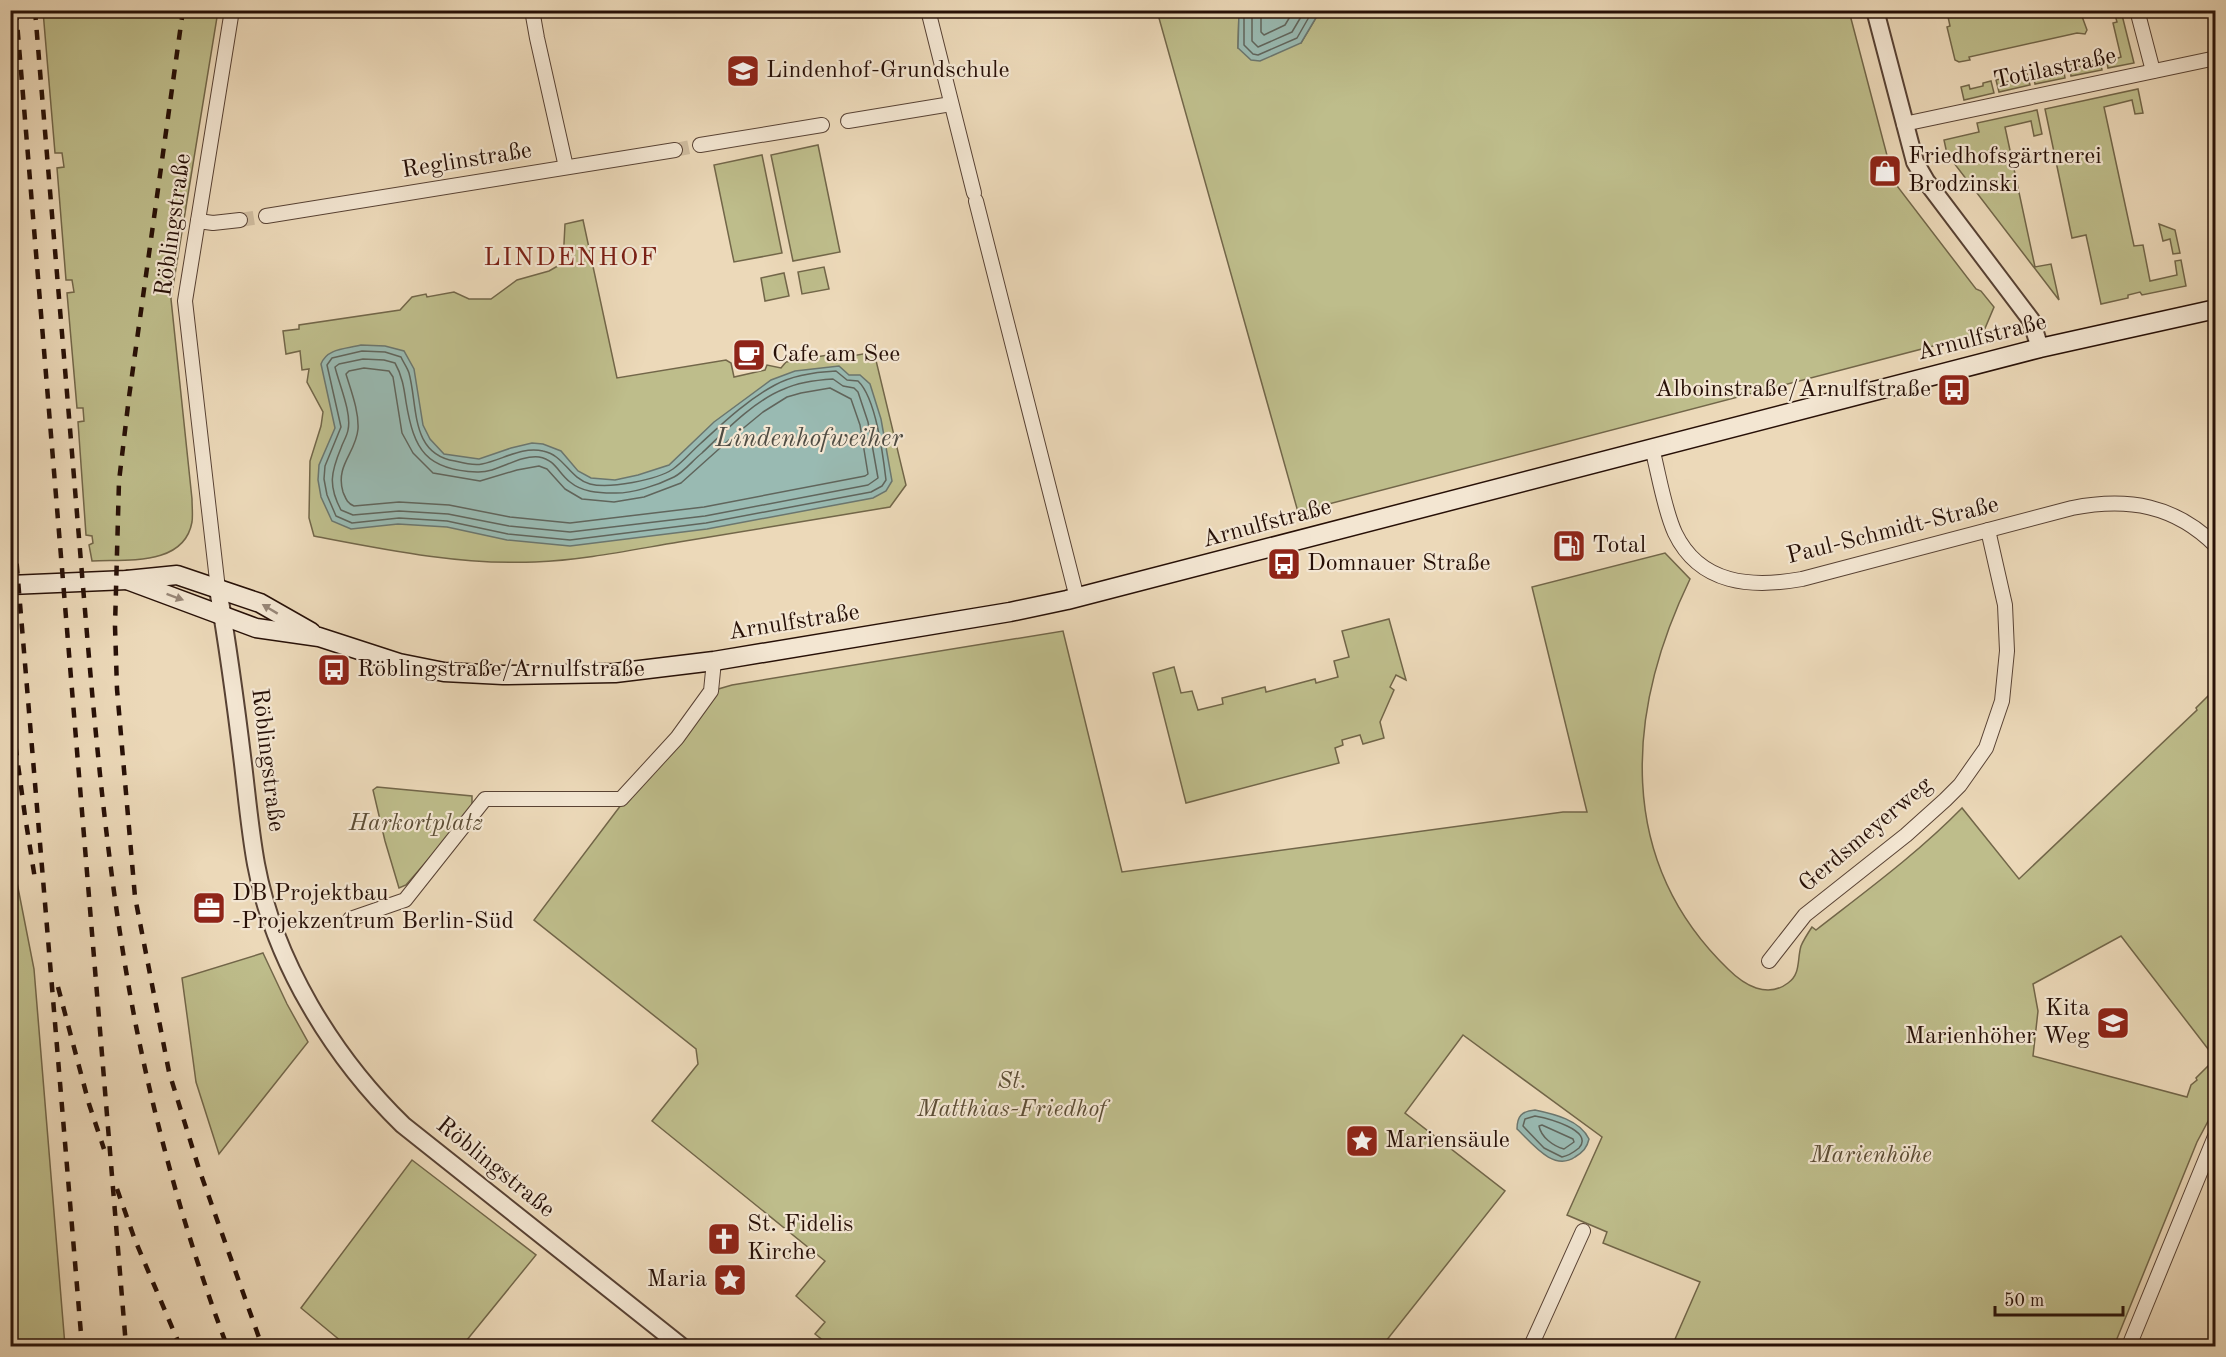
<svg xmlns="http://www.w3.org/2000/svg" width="2226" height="1357" font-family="'Old Standard TT',serif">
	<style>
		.green { fill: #bebd8b; stroke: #726649; stroke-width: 1.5 }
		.water { fill: #99bab2; stroke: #6b766e; stroke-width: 1.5 }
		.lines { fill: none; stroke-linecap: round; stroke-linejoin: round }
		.shore { stroke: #60655c; stroke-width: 1.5 }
		.minor-tunnel { stroke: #cebb9e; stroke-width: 14; stroke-dasharray: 14 7; stroke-linecap: butt }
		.minor-casing { stroke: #584234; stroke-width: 16 }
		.tertiary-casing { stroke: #584234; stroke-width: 20 }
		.secondary-casing { stroke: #271007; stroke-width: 21 }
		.minor { stroke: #f3e6d2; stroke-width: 14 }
		.tertiary { stroke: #f3e6d2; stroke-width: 16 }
		.secondary { stroke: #f3e6d2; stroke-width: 18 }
		.rail { stroke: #271007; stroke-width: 4.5; stroke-dasharray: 10 10; stroke-linecap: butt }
		.oneway { fill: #978677 }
		.labels { text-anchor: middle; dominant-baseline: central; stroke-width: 4.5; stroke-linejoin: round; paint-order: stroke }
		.street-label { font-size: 24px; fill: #271007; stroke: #f3e6d2 }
		.poi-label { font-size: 24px; fill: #271007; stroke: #f3e6d2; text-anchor: start }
		.park-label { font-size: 24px; font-style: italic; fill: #5c4d35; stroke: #f3e6d2 }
		.neighbourhood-label { font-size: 26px; letter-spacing: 1.5px; fill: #7a1f14; stroke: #f3e6d2 }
		.water-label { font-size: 26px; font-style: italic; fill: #4f4c43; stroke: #f3e6d2 }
	</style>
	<rect width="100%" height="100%" fill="#ecd9b9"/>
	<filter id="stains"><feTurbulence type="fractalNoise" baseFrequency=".00333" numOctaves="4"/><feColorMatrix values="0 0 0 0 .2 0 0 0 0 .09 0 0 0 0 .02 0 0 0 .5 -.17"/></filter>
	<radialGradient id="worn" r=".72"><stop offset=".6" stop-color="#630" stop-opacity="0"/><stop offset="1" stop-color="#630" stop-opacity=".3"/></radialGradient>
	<g class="green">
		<path d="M43 11H218L171 299 192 499C192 507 193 515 192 522 184 567 125 559 92 561L89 545 93 543 92 536 86 535 78 422 84 421 83 408H77L67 293 74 292 72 280H66L57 168 64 167 62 153H55Z"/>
		<polygon points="1157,11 1239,11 1238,48 1301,43 1320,11 1849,11 1894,182 1976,289 1981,291 1994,307 1983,333 1298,512"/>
		<polygon points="1943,11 2080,11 2087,30 2085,34 2077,33 1969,57 1970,60 1959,62 1955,60 1947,27 1950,26 1947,12 1943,13"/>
		<polygon points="2114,11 2121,11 2134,63 2108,68 2106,57 2114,56 2115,59 2121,57 2113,23 2117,22"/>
		<polygon points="2100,59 2102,70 2071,76 2069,65 2077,63 2078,67 2091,64 2091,61"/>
		<polygon points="2063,66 2065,78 2035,84 2033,73 2041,71 2042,74 2056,71 2055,68"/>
		<polygon points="2027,74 2030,85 1999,92 1996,80 2004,78 2005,82 2019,79 2019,75"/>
		<polygon points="1991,81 1994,93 1964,100 1961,87 1969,85 1970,89 1983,86 1983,83"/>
		<polygon points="2138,89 2143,113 2135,114 2132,100 2104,107 2134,246 2143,245 2150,281 2177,275 2175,261 2181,260 2186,286 2142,295 2140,292 2128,295 2128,298 2101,304 2086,235 2072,238 2045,109"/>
		<polygon points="2037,110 2042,134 2034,136 2031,121 2005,127 2035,267 2051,264 2059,300 1947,154 1944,140 1979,132 1977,123"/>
		<polygon points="818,145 840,252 793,261 771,155"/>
		<polygon points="762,155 782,253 734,262 714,165"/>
		<path d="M583 220 617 378 726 360 731 363 734 377 765 370 767 365 781 368 786 362 828 355 835 359 847 351 852 356 874 352 906 485 890 507C820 519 749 530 679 542 631 550 584 560 535 562 460 565 387 550 314 536L309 518 310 461 321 426 323 412 307 382 309 369 302 370 300 351 286 354 283 331 299 329V325L400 310 412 297 426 294 427 297 454 292 469 299H491L517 280 549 271 563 263 565 224Z"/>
		<polygon points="2159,224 2175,230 2180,253 2173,254 2170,239 2163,241"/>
		<polygon points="824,267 829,289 802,294 798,272"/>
		<polygon points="784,273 789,296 765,301 761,278"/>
		<path d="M1665 553 1690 579C1626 712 1615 860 1728 969 1744 985 1767 999 1788 983 1801 974 1797 959 1801 946 1804 939 1808 933 1812 927L1816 930C1866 891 1918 853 1962 808L2019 879 2197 710 2196 708 2215 689V1058L2121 936 2033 984 2038 1011 2033 1056 2187 1097 2191 1085 2197 1080 2196 1078 2215 1059V1108L2197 1142 2114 1346H1672L1700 1282 1603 1243 1607 1232 1567 1215 1602 1137 1463 1035 1405 1113 1505 1191 1382 1346H822L825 1342 815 1334 825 1322 796 1296 825 1261 652 1121 698 1064 696 1049 534 920 621 805 715 690 732 685 1063 631 1122 872 1563 812H1587L1532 587Z"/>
		<polygon points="1389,619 1406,680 1396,675 1390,687 1394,690 1380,722 1384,738 1363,744 1360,735 1342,740 1343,745 1335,748 1339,763 1186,803 1153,673 1174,667 1181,693 1192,691 1198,710 1223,704 1222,698 1265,687 1266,692 1315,679 1316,683 1338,677 1334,661 1349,657 1342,631"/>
		<polygon points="377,787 472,796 472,809 406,885 399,888 385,841 373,790"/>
		<polygon points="10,847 34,969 65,1346 13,1346 11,1343"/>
		<polygon points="263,953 287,1004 308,1042 219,1154 196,1082 182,978"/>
		<polygon points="412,1160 536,1255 462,1346 347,1346 301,1308"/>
	</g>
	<g class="water">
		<polygon points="1239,11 1239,10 1320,11 1301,43 1260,61 1251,60 1238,48"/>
		<path d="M361 345 385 346 404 351 414 369 423 425 430 439 444 454 479 459 511 448 532 443 543 444 561 451 578 471 591 478 615 480 638 475 669 465 714 422 771 380 795 371 839 366 849 375H860L870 384 881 419 892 481 886 491 873 498 707 529 570 546 507 540 447 527 398 524 351 529 332 521 321 497 318 480 319 465 335 428 321 364C327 348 346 349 361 345Z"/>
		<path d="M1535 1110C1554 1114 1580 1120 1589 1139 1587 1148 1583 1152 1575 1157 1553 1172 1532 1143 1517 1129 1517 1116 1522 1111 1535 1110Z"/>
	</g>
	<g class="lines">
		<g class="shore">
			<polyline points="1244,10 1244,45 1253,54 1258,55 1297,38 1313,10"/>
			<polyline points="1252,10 1252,41 1258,47 1292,32 1305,10"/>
			<polyline points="1261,10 1261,32 1264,35 1285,25 1294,10"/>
			<path d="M362 351 385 352 401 357C403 362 407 367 409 373 418 406 410 454 455 461 463 463 473 466 482 464 502 460 522 446 543 451 564 455 569 478 590 484 609 489 657 480 673 469 683 462 691 452 700 444 723 423 747 400 775 385 793 375 816 372 836 371L847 380 858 381C876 398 883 455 886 480L882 486 871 492 706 523 570 540 508 534 447 521 399 518 352 523 336 516 327 495 324 479 325 466 341 427 327 365 332 358Z"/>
			<path d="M363 359 384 360 395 363C402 375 404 388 406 402 414 450 426 470 477 472 498 473 517 455 539 457 556 460 558 473 570 482 582 492 598 493 613 493 632 494 658 485 674 477 684 472 693 460 702 453 724 432 755 400 784 389 799 382 817 380 833 379L843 386 854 388 858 392 868 422 878 478 868 485 705 516 570 532 509 526 448 514 399 511 353 515 341 510C328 486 331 472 341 448 343 442 347 436 348 430 352 413 339 384 335 367L339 364Z"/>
			<path d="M364 368 389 371 393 377 402 433 413 453 433 473 480 481 517 470 539 466 547 469 565 489 582 499 614 502 644 497 681 483 729 440 763 412 787 397 801 393 830 388 851 399 860 425 868 474 865 476 704 507 570 523 510 517 449 505 399 502 354 506C347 503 346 499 343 492 335 465 356 453 358 429 359 411 351 391 346 374L349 371Z"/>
			<path d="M1535 1116C1546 1118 1595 1130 1579 1148 1574 1152 1568 1156 1562 1157L1544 1148 1523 1126 1525 1119Z"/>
			<path d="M1542 1125 1573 1139 1574 1142 1564 1149C1553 1146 1541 1137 1539 1126Z"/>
		</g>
		<g class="minor-tunnel">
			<polyline points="675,150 700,145"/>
			<polyline points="240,220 266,216"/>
		</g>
		<defs>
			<g id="minor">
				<polyline points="532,10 537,38 566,167"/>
				<polyline points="928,10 974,193"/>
				<polyline points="2137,10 2153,71"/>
				<polyline points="848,121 951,104"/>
				<polyline points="1904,124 2216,58"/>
				<polyline points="700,145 822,125"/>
				<polyline points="976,201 1077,598"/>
				<polyline points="266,216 675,150"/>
				<polyline points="198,221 213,223 240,220"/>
				<path d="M1652 448C1659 475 1664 509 1675 533 1700 585 1752 588 1802 579L2072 508C2128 497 2175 505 2216 546"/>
				<polyline points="218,589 185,301 232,10"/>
				<polyline points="350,919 405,900 485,799 621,799 677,738 711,691 714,661"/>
				<polyline points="1769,961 1805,915 1906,835 1945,800 1960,785 1986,748 2002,701 2007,651 2005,605 1988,530"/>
				<polyline points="1531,1346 1583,1231"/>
				<polyline points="2129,1346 2216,1134"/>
			</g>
			<g id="tertiary">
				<polyline points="1875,10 1915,162 1926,181 2031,320 2040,348"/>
				<path d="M218 589C228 647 236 706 243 764 247 797 250 831 256 864 274 961 333 1057 403 1125L681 1346"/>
			</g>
			<g id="secondary">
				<polyline points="127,580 256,628 319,637 399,663 444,672 503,675 615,673 714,661 1010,612 1067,600 2040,348 2216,309"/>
				<polyline points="10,585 127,580 177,575 260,603 311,632"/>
			</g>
		</defs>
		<use href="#minor" class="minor-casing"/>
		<use href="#tertiary" class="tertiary-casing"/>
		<use href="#secondary" class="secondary-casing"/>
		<use href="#minor" class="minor"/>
		<use href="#tertiary" class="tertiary"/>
		<use href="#secondary" class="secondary"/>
		<g class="rail">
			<polyline points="16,10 126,1346"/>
			<path d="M35 10C49 182 64 354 78 526 92 693 104 861 136 1026 158 1135 188 1243 227 1346"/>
			<polyline points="183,10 129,397 119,481 115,626 117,689 135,897 169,1072 199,1169 262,1346"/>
			<polyline points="10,484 82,1346"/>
			<polyline points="10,706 25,816 35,879"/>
			<polyline points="58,987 89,1104 104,1149"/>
			<polyline points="117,1189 135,1240 180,1346"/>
		</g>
	</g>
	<defs><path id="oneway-solid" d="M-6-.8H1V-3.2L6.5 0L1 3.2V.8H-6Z" transform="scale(1.5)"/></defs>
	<g class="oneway">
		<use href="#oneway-solid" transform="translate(175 597) rotate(20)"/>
		<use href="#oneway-solid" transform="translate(270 609) rotate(-149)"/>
	</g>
	<defs>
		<symbol id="school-square" viewBox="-11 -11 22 22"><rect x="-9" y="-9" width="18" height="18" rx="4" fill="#8f2418" stroke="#f3e6d2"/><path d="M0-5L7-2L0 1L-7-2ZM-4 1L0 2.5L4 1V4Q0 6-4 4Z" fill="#fff"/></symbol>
		<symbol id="shop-square" viewBox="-11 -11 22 22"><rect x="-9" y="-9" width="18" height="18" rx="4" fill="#8f2418" stroke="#f3e6d2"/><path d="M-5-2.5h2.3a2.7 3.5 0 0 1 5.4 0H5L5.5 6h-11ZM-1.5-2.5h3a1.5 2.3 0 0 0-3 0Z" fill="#fff"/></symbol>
		<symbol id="cafe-square" viewBox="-11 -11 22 22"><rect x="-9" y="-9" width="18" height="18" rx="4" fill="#8f2418" stroke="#f3e6d2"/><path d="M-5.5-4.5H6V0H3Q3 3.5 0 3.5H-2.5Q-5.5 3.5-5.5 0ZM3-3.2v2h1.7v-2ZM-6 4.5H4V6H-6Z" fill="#fff"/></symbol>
		<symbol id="bus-square" viewBox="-11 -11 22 22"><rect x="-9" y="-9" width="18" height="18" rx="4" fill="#8f2418" stroke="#f3e6d2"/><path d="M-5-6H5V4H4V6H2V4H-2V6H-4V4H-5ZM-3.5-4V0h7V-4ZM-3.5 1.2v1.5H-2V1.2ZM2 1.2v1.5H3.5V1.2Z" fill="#fff"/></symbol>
		<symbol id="fuel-square" viewBox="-11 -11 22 22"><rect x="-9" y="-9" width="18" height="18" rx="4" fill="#8f2418" stroke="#f3e6d2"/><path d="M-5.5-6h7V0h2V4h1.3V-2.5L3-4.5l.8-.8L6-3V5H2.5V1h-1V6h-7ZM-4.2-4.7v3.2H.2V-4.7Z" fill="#fff"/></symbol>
		<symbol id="office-square" viewBox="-11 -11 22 22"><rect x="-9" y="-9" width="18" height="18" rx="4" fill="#8f2418" stroke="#f3e6d2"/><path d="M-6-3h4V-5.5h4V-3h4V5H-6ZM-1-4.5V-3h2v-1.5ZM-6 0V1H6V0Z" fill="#fff"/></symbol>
		<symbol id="sight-square" viewBox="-11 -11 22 22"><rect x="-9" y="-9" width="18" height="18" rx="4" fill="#8f2418" stroke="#f3e6d2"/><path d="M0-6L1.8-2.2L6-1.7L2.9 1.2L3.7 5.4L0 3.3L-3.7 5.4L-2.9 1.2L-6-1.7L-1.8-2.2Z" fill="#fff"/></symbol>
		<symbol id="church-square" viewBox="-11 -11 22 22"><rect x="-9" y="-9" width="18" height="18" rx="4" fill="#8f2418" stroke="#f3e6d2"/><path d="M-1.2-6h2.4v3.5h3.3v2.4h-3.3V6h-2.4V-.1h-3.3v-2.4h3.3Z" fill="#fff"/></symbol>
	</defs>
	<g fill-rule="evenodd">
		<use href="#school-square" x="724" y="52" width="38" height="38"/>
		<use href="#shop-square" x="1866" y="152" width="38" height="38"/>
		<use href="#cafe-square" x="730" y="336" width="38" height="38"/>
		<use href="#bus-square" x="1935" y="371" width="38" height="38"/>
		<use href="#fuel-square" x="1550" y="527" width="38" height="38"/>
		<use href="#bus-square" x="1265" y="545" width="38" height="38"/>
		<use href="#bus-square" x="315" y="651" width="38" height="38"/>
		<use href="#office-square" x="190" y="889" width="38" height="38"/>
		<use href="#school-square" x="2094" y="1004" width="38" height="38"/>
		<use href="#sight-square" x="1343" y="1122" width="38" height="38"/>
		<use href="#church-square" x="705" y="1220" width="38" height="38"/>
		<use href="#sight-square" x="711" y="1261" width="38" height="38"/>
	</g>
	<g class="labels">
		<g class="street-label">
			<text transform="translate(2055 69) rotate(-12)">Totilastraße</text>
			<text transform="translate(467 161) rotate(-9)">Reglinstraße</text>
			<text transform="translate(174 225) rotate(-82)">Röblingstraße</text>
			<text transform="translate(1982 338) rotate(-14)">Arnulfstraße</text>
			<text transform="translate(1267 524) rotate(-15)">Arnulfstraße</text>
			<text transform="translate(1893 531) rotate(-14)">Paul-Schmidt-Straße</text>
			<text transform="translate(794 623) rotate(-9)">Arnulfstraße</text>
			<text transform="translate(267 760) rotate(83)">Röblingstraße</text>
			<text transform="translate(1866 835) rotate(-40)">Gerdsmeyerweg</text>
			<text transform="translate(495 1168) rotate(39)">Röblingstraße</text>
		</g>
		<g class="poi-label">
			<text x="766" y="71">Lindenhof-Grundschule</text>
			<text x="1908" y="157">Friedhofsgärtnerei<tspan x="1908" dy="28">Brodzinski</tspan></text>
			<text x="772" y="355">Cafe am See</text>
			<text x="1931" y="390" text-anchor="end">Alboinstraße/Arnulfstraße</text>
			<text x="1592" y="546">Total</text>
			<text x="1307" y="564">Domnauer Straße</text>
			<text x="357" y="670">Röblingstraße/Arnulfstraße</text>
			<text x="232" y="894">DB Projektbau<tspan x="232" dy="28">-Projekzentrum Berlin-Süd</tspan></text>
			<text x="2090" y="1009" text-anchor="end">Kita<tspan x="2090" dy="28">Marienhöher Weg</tspan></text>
			<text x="1385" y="1141">Mariensäule</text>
			<text x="747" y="1225">St. Fidelis<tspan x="747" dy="28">Kirche</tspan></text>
			<text x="707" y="1280" text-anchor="end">Maria</text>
		</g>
		<g class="park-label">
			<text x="416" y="824">Harkortplatz</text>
			<text x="1012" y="1082">St.<tspan x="1012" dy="28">Matthias-Friedhof</tspan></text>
			<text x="1871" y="1156">Marienhöhe</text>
		</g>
		<g class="neighbourhood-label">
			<text x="571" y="258">LINDENHOF</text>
		</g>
		<g class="water-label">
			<text x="809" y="439">Lindenhofweiher</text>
		</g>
	</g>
	<rect width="2226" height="1357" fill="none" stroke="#ecd9b9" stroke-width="36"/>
	<rect x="12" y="12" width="2202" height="1333" fill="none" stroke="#271007" stroke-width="3"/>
	<rect x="18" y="18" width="2190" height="1321" fill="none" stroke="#271007" stroke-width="1.5"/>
	<path d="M1995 1306v9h128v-9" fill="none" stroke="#271007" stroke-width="3"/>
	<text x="2004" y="1306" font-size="18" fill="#271007" stroke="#f3e6d2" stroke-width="4.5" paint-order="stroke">50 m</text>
	<rect width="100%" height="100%" filter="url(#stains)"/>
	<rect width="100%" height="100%" fill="url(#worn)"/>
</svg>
